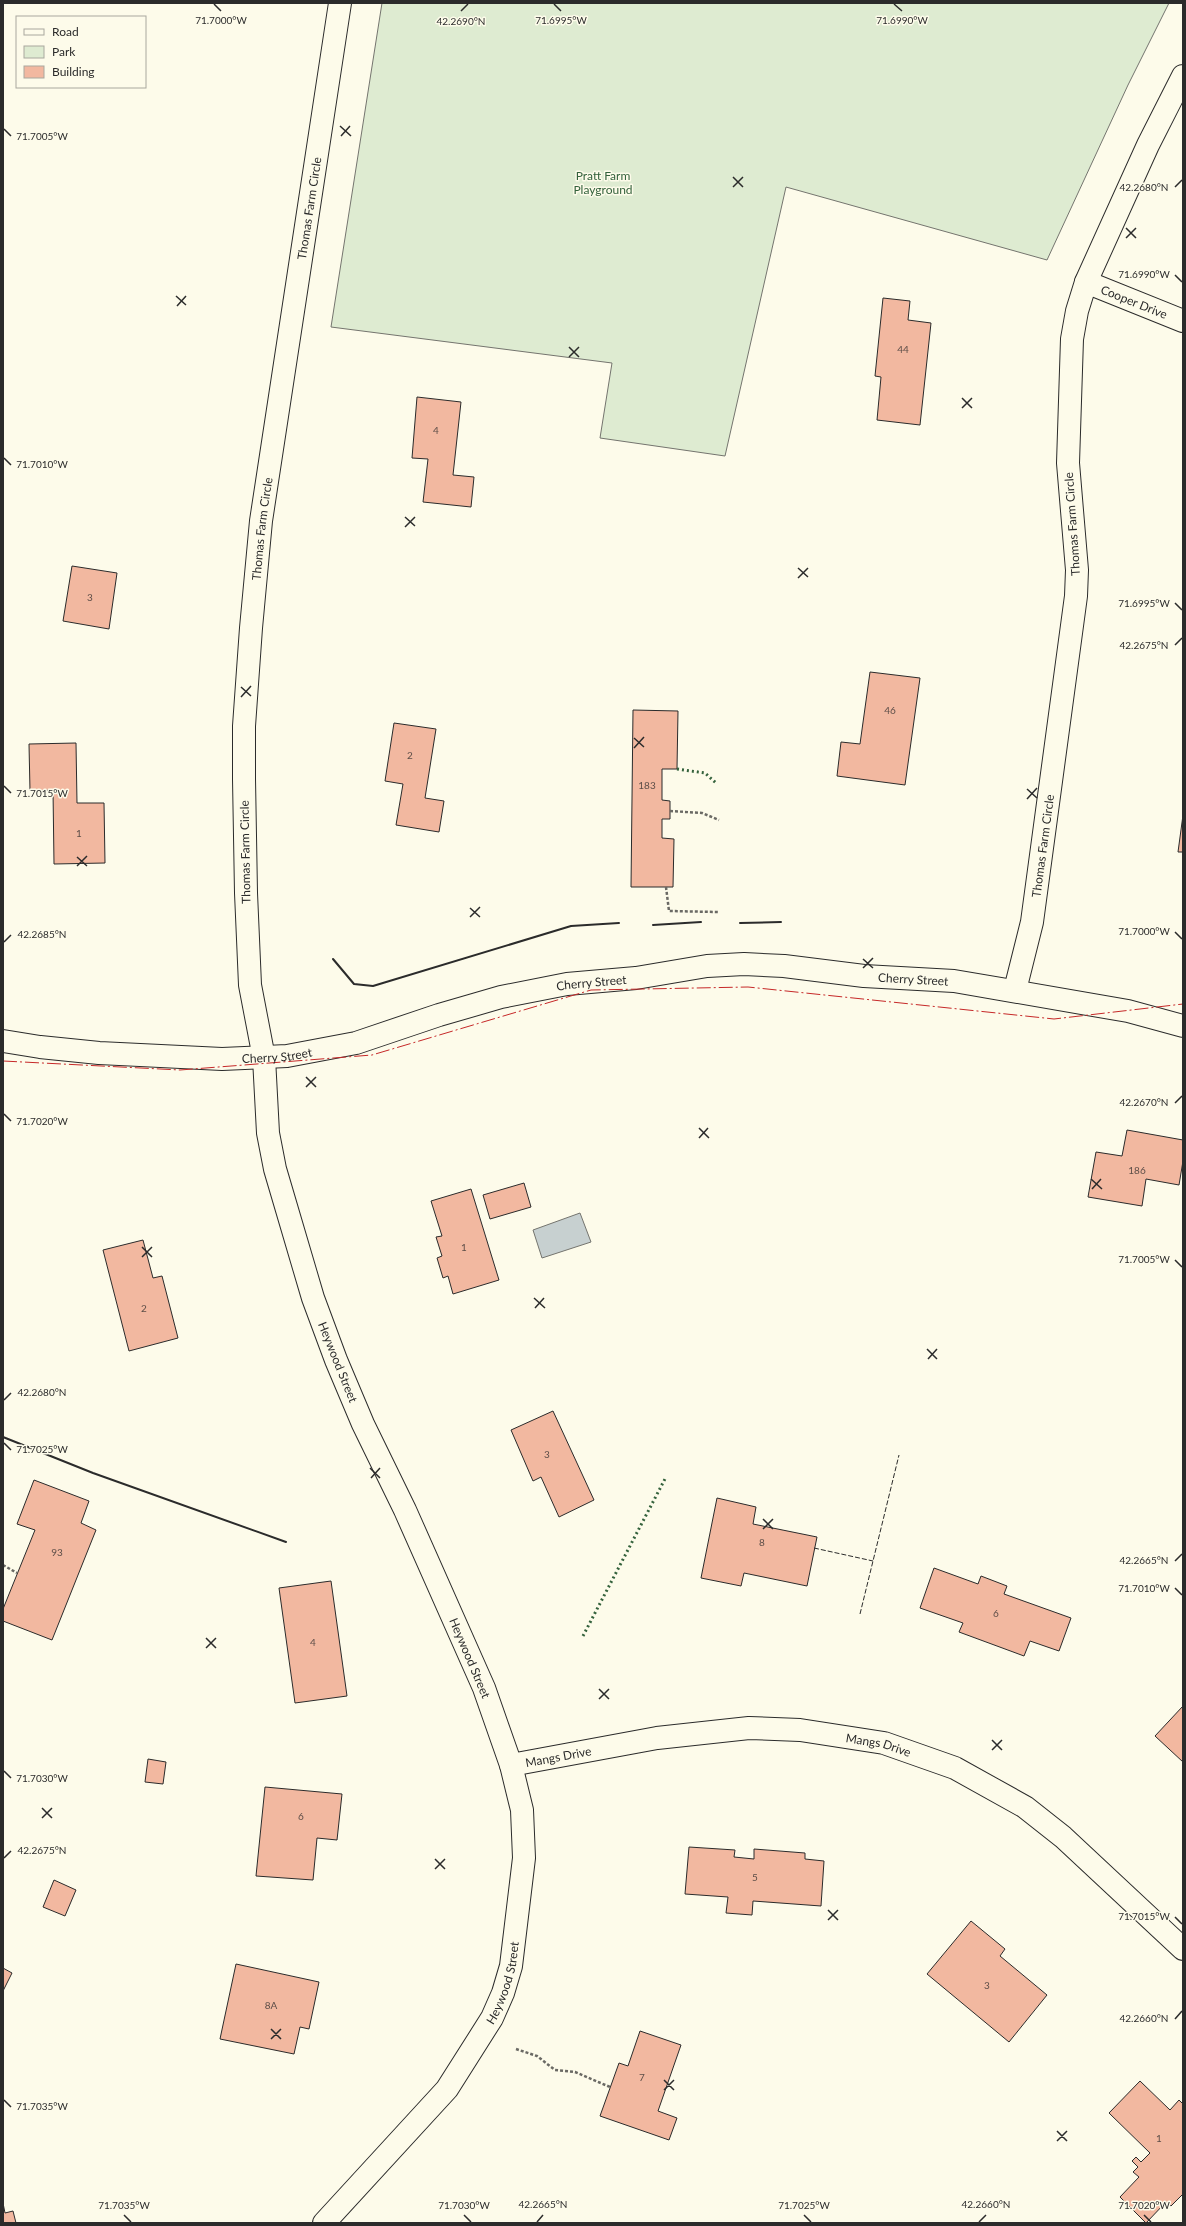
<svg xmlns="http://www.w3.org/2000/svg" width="1186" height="2226" font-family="Lato,sans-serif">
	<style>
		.green { fill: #deebd1; stroke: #74746e }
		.water { fill: #c7d0d0; stroke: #74746e }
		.building { fill: #f2b8a0; stroke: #2b2b2b }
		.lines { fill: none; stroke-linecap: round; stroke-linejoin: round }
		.minor-casing { stroke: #2b2b2b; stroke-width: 24 }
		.path { stroke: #6a6964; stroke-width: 2.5; stroke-dasharray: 3 2; stroke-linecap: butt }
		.minor { stroke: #fdfbea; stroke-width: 22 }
		.hedge { stroke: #34623c; stroke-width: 3; stroke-dasharray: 2 3; stroke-linecap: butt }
		.fence { stroke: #2b2b2b; stroke-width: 1; stroke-dasharray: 5 2; stroke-linecap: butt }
		.wall { stroke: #2b2b2b; stroke-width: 2 }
		.power { stroke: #c62828; stroke-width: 1; stroke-dasharray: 14 3 2 3; stroke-linecap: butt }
		.ticks { fill: none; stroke: #2b2b2b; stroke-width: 1.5 }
		.labels { text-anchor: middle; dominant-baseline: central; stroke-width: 3; stroke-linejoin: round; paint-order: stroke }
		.number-label { font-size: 10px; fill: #5d4e48 }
		.park-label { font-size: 12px; fill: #34623c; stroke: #fdfbea }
		.street-label { font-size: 12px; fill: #2b2b2b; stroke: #fdfbea }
		.ticks-label { font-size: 10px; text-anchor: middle; fill: #2b2b2b; stroke: #fdfbea; stroke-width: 3; stroke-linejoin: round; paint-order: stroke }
	</style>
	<rect width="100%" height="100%" fill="#fdfbea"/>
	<polygon class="green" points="382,3 1169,3 1128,85 1047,260 786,187 725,456 600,438 612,363 331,327"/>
	<polygon class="water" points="580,1213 591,1242 542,1258 533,1230"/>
	<g class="building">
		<polygon points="883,298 910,301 908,320 931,323 920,425 877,420 881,377 875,376"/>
		<polygon points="417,397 461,402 453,475 474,477 471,507 423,502 428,459 412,458"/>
		<polygon points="72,566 117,573 109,629 63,621"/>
		<polygon points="870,672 920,678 905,785 837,776 841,742 860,744"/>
		<polygon points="633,710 678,711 677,769 662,769 662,800 670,801 670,819 662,819 662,838 674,839 673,887 631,887"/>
		<polygon points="394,723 436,729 425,798 444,801 439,832 396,825 403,784 385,781"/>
		<polygon points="76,743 77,803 104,803 105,863 54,864 53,790 30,791 29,744"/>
		<polygon points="1183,815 1183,852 1178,852"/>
		<polygon points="1127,1130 1183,1140 1183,1161 1179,1185 1146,1179 1142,1206 1088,1197 1096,1152 1122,1156"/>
		<polygon points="524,1183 531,1207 490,1219 483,1195"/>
		<polygon points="471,1189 499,1280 453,1294 448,1276 443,1278 437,1258 442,1256 436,1237 442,1236 431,1201"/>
		<polygon points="143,1240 153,1278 162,1276 178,1338 129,1351 103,1250"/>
		<polygon points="553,1411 594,1500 559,1517 541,1477 533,1481 511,1430"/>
		<polygon points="34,1480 89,1501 81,1523 96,1530 52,1640 3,1621 3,1609 35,1530 17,1524"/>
		<polygon points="717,1498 756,1507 753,1524 817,1537 807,1586 744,1573 741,1586 701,1578"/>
		<polygon points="934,1568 978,1584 981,1576 1007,1586 1004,1594 1071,1618 1059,1651 1030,1641 1024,1656 959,1632 963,1623 920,1608"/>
		<polygon points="331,1581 347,1696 295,1703 279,1588"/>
		<polygon points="1183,1706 1183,1762 1155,1736"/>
		<polygon points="148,1759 166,1762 163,1784 145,1782"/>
		<polygon points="265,1787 342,1794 337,1840 317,1838 313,1880 256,1876"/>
		<polygon points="689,1847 735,1850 734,1857 754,1859 754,1849 805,1853 805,1859 824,1861 821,1906 753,1901 752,1915 726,1913 728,1897 685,1894"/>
		<polygon points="54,1880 76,1890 65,1916 43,1907"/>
		<polygon points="971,1921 1005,1949 1000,1956 1047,1995 1009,2042 927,1974"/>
		<polygon points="236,1964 319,1982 309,2029 300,2027 294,2054 220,2039"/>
		<polygon points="3,1968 12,1973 3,1991"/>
		<polygon points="640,2031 681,2045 658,2111 677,2118 669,2140 600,2116 619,2063 628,2066"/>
		<polygon points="1140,2081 1170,2110 1179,2100 1183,2104 1183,2194 1171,2206 1166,2202 1146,2223 1120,2197 1139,2177 1133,2172 1138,2167 1132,2161 1136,2157 1141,2162 1150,2153 1109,2113"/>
		<polygon points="3,2203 5,2213 13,2211 16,2223 3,2223"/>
	</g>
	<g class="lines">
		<defs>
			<g id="minor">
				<path id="s1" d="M1086 282 1183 321"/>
				<path id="s2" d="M1015 990 1032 922 1076 596 1077 570 1068 463 1072 339 1077 311 1086 282 1148 145 1183 76"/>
				<path id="s3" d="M3 1041 40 1047 99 1053 222 1059 287 1056 356 1043 439 1015 501 997 567 984 636 978 707 966 744 964 784 966 864 976 954 981 1128 1011 1183 1026"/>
				<path id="s4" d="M511 1765 657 1738 749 1728 800 1730 884 1743 955 1768 1025 1807 1063 1837 1183 1949"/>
				<path id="s5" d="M324 2223 447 2089 492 2018 503 1993 511 1966 524 1858 522 1810 511 1765 484 1688 405 1510 363 1424 336 1360 313 1298 275 1169 268 1133 264 1058 250 985 246 893 244 779V726L251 628 261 521 340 3"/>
			</g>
		</defs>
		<use href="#minor" class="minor-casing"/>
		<g class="path">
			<polyline points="670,811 702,813 719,820"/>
			<polyline points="666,887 669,911 718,912"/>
			<polyline points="3,1565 17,1573"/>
			<polyline points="516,2049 537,2056 555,2070 575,2072 610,2087"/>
		</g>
		<use href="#minor" class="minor"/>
		<g class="hedge">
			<polyline points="677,769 705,773 716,783"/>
			<polyline points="583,1636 666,1477"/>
		</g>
		<g class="fence">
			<polyline points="814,1548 873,1561"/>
			<polyline points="860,1614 899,1455"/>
		</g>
		<g class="wall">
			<polyline points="740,923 781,922"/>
			<polyline points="653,925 701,922"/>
			<polyline points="333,959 354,984 373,986 571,926 619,923"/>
			<polyline points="3,1437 93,1473 286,1542"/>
		</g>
		<polyline class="power" points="3,1061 180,1070 372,1055 591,990 748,987 1054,1019 1183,1004"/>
	</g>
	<path class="ticks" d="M214 4 221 11M554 4 561 11M894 4 902 11M461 11 468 4M340 126 351 136M4 129 11 136M341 136 350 126M733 177 743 187M733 187 743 177M1175 187 1182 180M1126 228 1136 238M1126 238 1136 228M1175 275 1182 282M176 296 186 305M177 306 186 296M569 347 579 357M569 357 579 347M962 398 972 408M962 408 972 398M4 458 11 465M405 517 415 526M405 527 415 517M798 568 808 577M798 578 808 568M1175 603 1182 610M1175 645 1182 638M241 687 251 696M241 697 251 686M634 738 644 747M634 748 644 737M4 786 11 793M1027 789 1037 798M1027 799 1037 788M77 857 87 866M77 866 87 856M470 908 480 917M470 917 480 907M1175 932 1182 939M4 942 11 935M863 959 873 968M863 968 873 958M306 1077 316 1087M306 1087 316 1077M1175 1103 1182 1096M4 1114 11 1121M699 1128 709 1138M699 1138 708 1128M1091 1179 1102 1189M1092 1189 1101 1179M142 1247 152 1257M142 1257 152 1247M1175 1260 1182 1267M534 1298 545 1308M535 1308 544 1298M927 1349 937 1359M928 1359 937 1349M4 1400 11 1393M4 1443 11 1450M370 1468 380 1478M371 1478 380 1468M763 1519 773 1529M763 1529 773 1519M1175 1561 1182 1554M1175 1588 1182 1595M206 1638 216 1648M206 1648 216 1638M599 1689 609 1699M599 1699 609 1689M992 1740 1002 1750M992 1750 1002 1740M4 1771 11 1778M42 1808 52 1818M42 1818 52 1808M4 1858 11 1851M435 1859 445 1869M435 1869 445 1859M828 1910 838 1920M1175 1917 1182 1924M828 1920 838 1910M1175 2019 1182 2011M271 2029 281 2039M271 2039 281 2029M664 2080 674 2090M664 2090 674 2080M4 2100 11 2107M1057 2131 1067 2141M1057 2141 1067 2131M124 2215 131 2222M464 2215 471 2222M804 2215 811 2222M1144 2215 1151 2222M537 2222 543 2215M979 2222 986 2215"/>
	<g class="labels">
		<g class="number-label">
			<text x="903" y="349">44</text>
			<text x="436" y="430">4</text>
			<text x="90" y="597">3</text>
			<text x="890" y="710">46</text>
			<text x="410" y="755">2</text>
			<text x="647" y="785">183</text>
			<text x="79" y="833">1</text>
			<text x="1137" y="1170">186</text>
			<text x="464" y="1247">1</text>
			<text x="144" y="1308">2</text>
			<text x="547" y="1454">3</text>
			<text x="762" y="1542">8</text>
			<text x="57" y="1552">93</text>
			<text x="996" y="1613">6</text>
			<text x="313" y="1642">4</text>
			<text x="301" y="1816">6</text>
			<text x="755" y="1877">5</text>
			<text x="987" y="1985">3</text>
			<text x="271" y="2005">8A</text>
			<text x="642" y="2077">7</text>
			<text x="1159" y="2138">1</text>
		</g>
		<g class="park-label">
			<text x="603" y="175">Pratt Farm<tspan x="603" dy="14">Playground</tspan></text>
		</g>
		<g class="street-label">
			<text stroke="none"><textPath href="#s5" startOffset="2134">Thomas Farm Circle</textPath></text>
			<text stroke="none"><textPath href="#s1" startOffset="52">Cooper Drive</textPath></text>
			<text transform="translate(1072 524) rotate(-94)">Thomas Farm Circle</text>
			<text stroke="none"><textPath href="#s5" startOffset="1810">Thomas Farm Circle</textPath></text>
			<text stroke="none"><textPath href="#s2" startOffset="147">Thomas Farm Circle</textPath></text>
			<text transform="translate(245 852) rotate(-91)">Thomas Farm Circle</text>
			<text stroke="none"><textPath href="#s3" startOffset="923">Cherry Street</textPath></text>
			<text stroke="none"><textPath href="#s3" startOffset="599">Cherry Street</textPath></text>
			<text stroke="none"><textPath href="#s3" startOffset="275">Cherry Street</textPath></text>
			<text transform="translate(338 1362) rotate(68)">Heywood Street</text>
			<text transform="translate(470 1658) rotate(67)">Heywood Street</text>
			<text stroke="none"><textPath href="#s4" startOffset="372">Mangs Drive</textPath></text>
			<text stroke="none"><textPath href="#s4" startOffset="48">Mangs Drive</textPath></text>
			<text stroke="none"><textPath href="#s5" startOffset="303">Heywood Street</textPath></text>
		</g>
	</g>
	<g class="ticks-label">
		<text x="221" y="24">71.7000°W</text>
		<text x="561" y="24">71.6995°W</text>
		<text x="902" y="24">71.6990°W</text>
		<text x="461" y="25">42.2690°N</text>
		<text x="42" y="140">71.7005°W</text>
		<text x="1144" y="191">42.2680°N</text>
		<text x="1144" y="278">71.6990°W</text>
		<text x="42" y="468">71.7010°W</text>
		<text x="1144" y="607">71.6995°W</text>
		<text x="1144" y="649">42.2675°N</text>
		<text x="42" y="797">71.7015°W</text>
		<text x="1144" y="935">71.7000°W</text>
		<text x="42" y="938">42.2685°N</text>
		<text x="1144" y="1106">42.2670°N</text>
		<text x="42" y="1125">71.7020°W</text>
		<text x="1144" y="1263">71.7005°W</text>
		<text x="42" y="1396">42.2680°N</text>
		<text x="42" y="1453">71.7025°W</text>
		<text x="1144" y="1564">42.2665°N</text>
		<text x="1144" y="1592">71.7010°W</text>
		<text x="42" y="1782">71.7030°W</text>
		<text x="42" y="1854">42.2675°N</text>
		<text x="1144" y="1920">71.7015°W</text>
		<text x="1144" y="2022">42.2660°N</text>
		<text x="42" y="2110">71.7035°W</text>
		<text x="543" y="2208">42.2665°N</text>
		<text x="986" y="2208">42.2660°N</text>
		<text x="124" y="2209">71.7035°W</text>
		<text x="464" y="2209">71.7030°W</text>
		<text x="804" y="2209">71.7025°W</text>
		<text x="1144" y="2209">71.7020°W</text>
	</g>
	<rect width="1186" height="2226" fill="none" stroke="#2b2b2b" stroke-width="8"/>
	<rect x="16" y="16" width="130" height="72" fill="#fdfbea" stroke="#a9a89e"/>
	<rect x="24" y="29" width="20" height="6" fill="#fdfbea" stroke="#a9a89e"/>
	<text x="52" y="36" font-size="12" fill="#2b2b2b">Road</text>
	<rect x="24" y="46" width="20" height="12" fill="#deebd1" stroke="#a9a89e"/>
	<text x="52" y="56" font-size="12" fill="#2b2b2b">Park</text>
	<rect x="24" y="66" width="20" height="12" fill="#f2b8a0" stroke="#a9a89e"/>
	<text x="52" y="76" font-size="12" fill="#2b2b2b">Building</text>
</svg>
